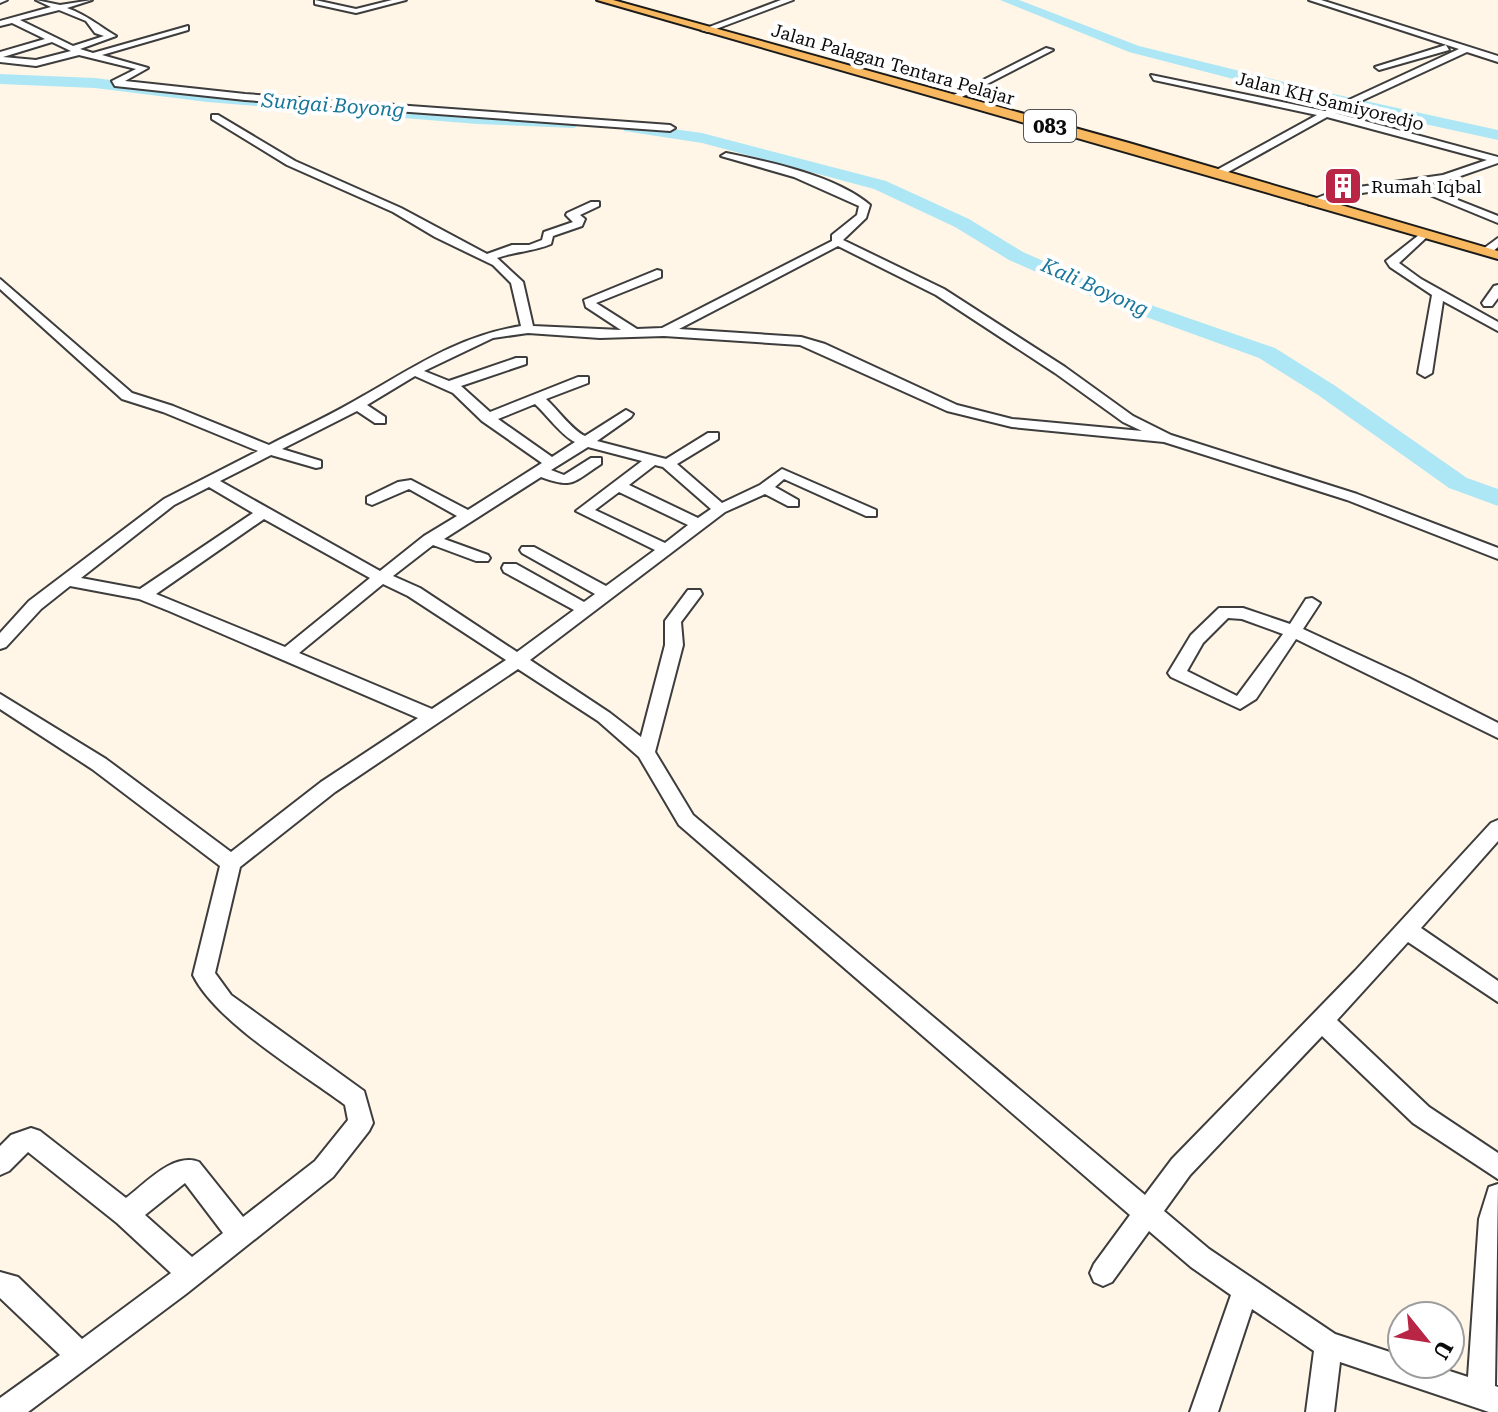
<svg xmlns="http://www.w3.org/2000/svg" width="1498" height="1412" font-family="'Roboto Serif',serif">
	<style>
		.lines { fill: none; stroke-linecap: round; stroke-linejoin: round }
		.river { fill: #ade7f5; fill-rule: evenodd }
		.minor-casing { stroke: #3d3d3d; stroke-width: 4 }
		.major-casing { stroke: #1b1b1b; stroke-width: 4 }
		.minor { fill: #fff; fill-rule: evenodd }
		.major { fill: #f7b85f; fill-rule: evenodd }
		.labels { text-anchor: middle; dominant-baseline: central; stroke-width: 8; stroke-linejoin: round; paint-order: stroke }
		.far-street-label { font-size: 18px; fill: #0a0a0a; stroke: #fff }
		.far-poi-label { font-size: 18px; fill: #0a0a0a; stroke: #fff; text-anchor: start }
		.far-water-label { font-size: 20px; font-style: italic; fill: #167699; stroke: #fff }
		.shield { fill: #fff; stroke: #545454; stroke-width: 2 }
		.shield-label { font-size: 20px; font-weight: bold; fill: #0a0a0a }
	</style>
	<rect width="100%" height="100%" fill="#fff6e7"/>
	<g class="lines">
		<g class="river">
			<polygon points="1000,0 1019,0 1139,46 1320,91 1498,130 1498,140 1319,101 1129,52"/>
			<polygon points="0,74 95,78 207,92 477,114 574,118 582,123 574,128 477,124 207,102 95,88 0,84"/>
			<polygon points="630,123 702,133 886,181 969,219 1023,252 1116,293 1275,348 1334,385 1467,478 1498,489 1498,506 1449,488 1318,395 1259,358 1102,301 1009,260 955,227 874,189 702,143 624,131 624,125"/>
		</g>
		<defs>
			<g id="minor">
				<polygon points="0,0 7,0 0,3"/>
				<path d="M36 0 60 5 92 0 67 8C87 15 99 26 116 36L80 49 93 53 188 26V30L102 55 148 68 125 81 245 94 670 125 675 128 670 131 245 100 115 86 112 81 136 69 79 55 36 66 0 62V52L45 39 12 23 0 26V21L51 7ZM59 10 86 21 95 33 104 36 73 46 20 20ZM52 42 71 51 36 60 3 57Z"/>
				<polygon points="315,0 356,9 392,0 406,0 356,13 315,4"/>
				<polygon points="781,0 793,0 708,32 701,30"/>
				<polygon points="1309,0 1321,0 1498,56 1498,62 1467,52 1335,113 1498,157 1498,163 1449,180 1420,185 1498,216 1498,223 1408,186 1342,196 1309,205 1309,201 1335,191 1331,182 1339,175 1348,177 1342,183 1345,189 1443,175 1487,160 1327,117 1221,176 1213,176 1213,172 1317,115 1154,80 1151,75 1325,111 1459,49"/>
				<polygon points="1446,45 1449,50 1379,70 1375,67"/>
				<polygon points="1046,48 1053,50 954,101 946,99"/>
				<path d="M212 115H218L295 161 401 208 487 254 512 245H529L542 240 544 232 573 222 566 215 567 213 591 202H599V206L580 215 585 219 582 226 553 236 551 244C532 252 516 251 497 258L523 282 533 326 621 330 586 307 584 300 657 270 661 271V277L596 303 637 329 662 328 832 241V235L857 215 859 206 794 177 721 156 726 153C770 162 836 176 870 205L866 218 843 240 944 289 1065 367 1133 416 1171 435 1357 494 1498 548V559L1347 500 1164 442 1012 427 947 411 800 345 664 336 600 338 528 333 493 338 424 371 449 381 516 358H526V364L461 386 490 412 578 377H588V383L546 399C558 410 572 430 585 436L626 410 633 414 631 417 597 441 666 459 708 433H718V439L677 464 722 503 760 485 782 469 876 510V516H866L784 479 775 487 798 500V506H788L765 494 725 512 530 660 610 713 641 737 665 645V621L688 590H700L702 594 681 622 683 645 655 752 693 815 1145 1195 1172 1159 1355 971 1491 823 1498 820V841L1421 928 1498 981V1002L1408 942 1337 1020 1429 1107 1498 1153V1179L1413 1123 1322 1036 1190 1175 1164 1211 1209 1249 1335 1334 1402 1356V1364H1428L1468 1377 1479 1219 1489 1187 1498 1184 1495 1386 1498 1387V1412H1489L1340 1362 1334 1412H1306L1314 1351 1252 1309 1218 1412H1190L1231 1295 1191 1267 1149 1231 1112 1282 1103 1286 1094 1282 1090 1273 1094 1264 1130 1215 679 825 639 757 598 721 518 669 335 792 240 867 215 973 231 995 364 1091 373 1123 369 1131 333 1177 186 1294 28 1412H0V1398L60 1355 0 1298V1272L18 1277 82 1339 171 1273 117 1223 28 1152 9 1171 0 1175V1146L11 1135 31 1128 40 1131 126 1198C145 1184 173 1152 199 1162L243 1217 315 1161 348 1120 345 1105C302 1073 216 1022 193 975L220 866 92 769 0 709V694L106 759 231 852 321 782 418 718 169 611 139 599 70 586 41 609 6 647 0 649V633L29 601 164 499 258 451 163 412 122 399 0 289V279L132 393 173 406 269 445C300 429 333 414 363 396 416 366 459 336 521 326L511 283 493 265 435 237 393 212 287 165 212 119ZM838 246 936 295 1055 373 1123 422 1142 431 1012 419 957 405 825 344 801 337 679 329ZM415 376 453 393 482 421 542 463 468 510 411 480 398 482 367 497V503L372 505 409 489 457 516 424 536 380 571 220 481 271 455 316 468 321 467V461L282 449 357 411 375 423H385V417L367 405ZM535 404C547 415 562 436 575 442L552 457 498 419ZM588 447 642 461 576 511 655 550 606 586 534 547H522L520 550 522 553 595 594 584 602 516 564H504L502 568 504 572 574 610 517 652 420 588 393 576 433 545 476 561H488L490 558 488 555 444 539 541 477C574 489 573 482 601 464V458H591L564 475 551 470ZM655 465 663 467 711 509 698 518 629 485ZM209 487 253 513 140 589 81 578 174 505ZM619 492 688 525 665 543 595 510ZM264 519 370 578 285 647 156 594ZM383 584 408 596 506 660 432 709 299 653ZM185 1183 223 1233 192 1257 145 1215Z"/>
				<polygon points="1424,231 1428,232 1428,236 1399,263 1421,279 1498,322 1498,331 1443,301 1432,373 1425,377 1418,373 1432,295 1390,267 1386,261"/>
				<polygon points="1498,238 1498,247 1491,253 1483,253 1483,249"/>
				<polygon points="1498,285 1498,298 1492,306 1484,306 1482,303 1494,286"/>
				<path d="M1312 598 1320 603 1303 629 1409 678 1498 723V738L1296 639 1256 699 1240 709 1171 677 1168 673 1191 635 1219 608H1243L1290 624 1306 599ZM1228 618 1242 619 1283 634 1237 696 1187 671 1203 643Z"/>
			</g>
			<polygon id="major" points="597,0 613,0 1129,143 1498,251 1498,259"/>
		</defs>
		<use href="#minor" class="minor-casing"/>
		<use href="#major" class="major-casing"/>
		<use href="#minor" class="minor"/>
		<use href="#major" class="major"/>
	</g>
	<defs>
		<symbol id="building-square" viewBox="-11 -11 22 22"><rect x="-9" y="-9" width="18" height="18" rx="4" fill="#b82545" stroke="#fff"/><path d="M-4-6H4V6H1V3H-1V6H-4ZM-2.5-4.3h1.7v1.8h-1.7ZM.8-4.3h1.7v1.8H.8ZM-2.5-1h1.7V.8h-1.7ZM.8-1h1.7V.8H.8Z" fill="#fff"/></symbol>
	</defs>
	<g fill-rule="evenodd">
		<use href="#building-square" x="1321" y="164" width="44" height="44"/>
	</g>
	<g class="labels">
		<g class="far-street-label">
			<text transform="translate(893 64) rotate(16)">Jalan Palagan Tentara Pelajar</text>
			<text transform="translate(1330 101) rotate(14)">Jalan KH Samiyoredjo</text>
		</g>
		<g class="far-poi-label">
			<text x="1371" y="186">Rumah Iqbal</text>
		</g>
		<g class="far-water-label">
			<text transform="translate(333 105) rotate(4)">Sungai Boyong</text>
			<text transform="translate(1095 287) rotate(24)">Kali Boyong</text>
		</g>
		<rect class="shield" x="1024" y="110" width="52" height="32" rx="6"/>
		<g class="shield-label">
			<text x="1050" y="126">083</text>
		</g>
	</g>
	<g transform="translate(1426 1340) rotate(120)"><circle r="38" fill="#ffffff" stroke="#9d9d9d" stroke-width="2"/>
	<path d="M0-6L14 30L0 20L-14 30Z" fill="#b82545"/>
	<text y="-12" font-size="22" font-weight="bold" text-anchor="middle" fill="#0a0a0a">U</text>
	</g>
</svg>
